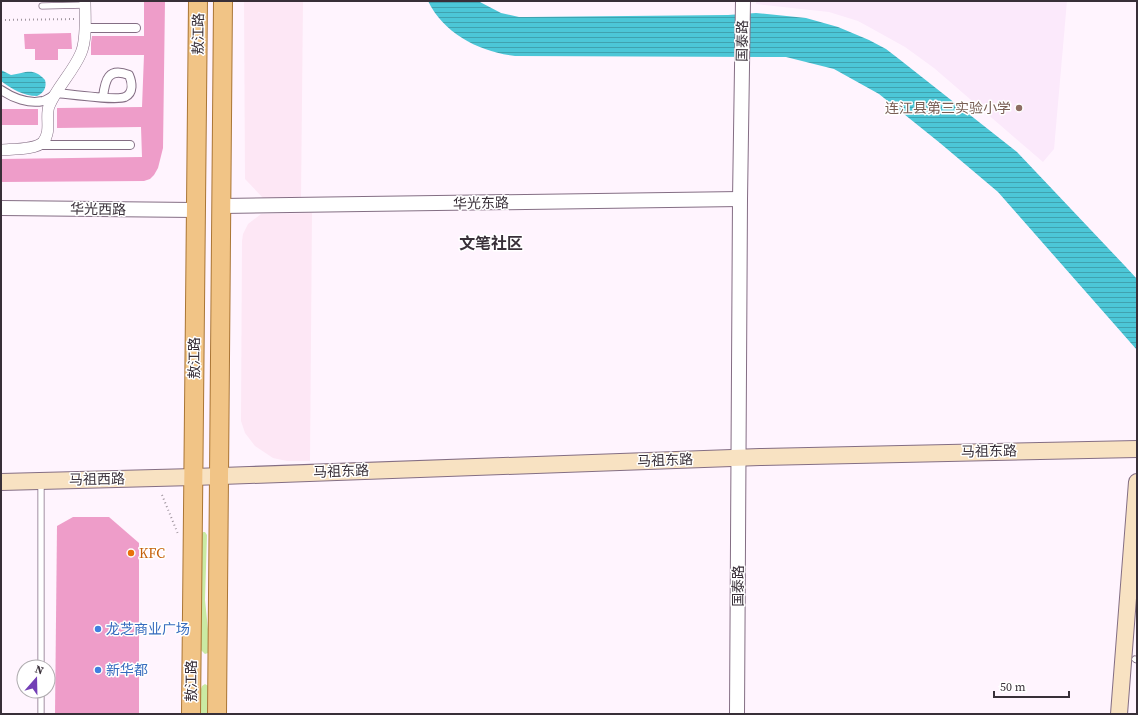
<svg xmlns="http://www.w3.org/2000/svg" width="1138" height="715" font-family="'Source Serif 4','Noto Sans SC',serif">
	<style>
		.commercial { fill: #fde7f5 }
		.built { fill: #fbe9fb }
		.grass { fill: #caeaa3 }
		.water { fill: url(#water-rules) }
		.building { fill: #ee9dc9 }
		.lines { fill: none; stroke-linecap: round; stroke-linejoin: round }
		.service-casing { stroke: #846e84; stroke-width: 7 }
		.pedestrian-casing { stroke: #846e84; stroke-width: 10 }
		.minor-casing { stroke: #846e84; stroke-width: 12 }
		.tertiary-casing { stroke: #846e84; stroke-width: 16 }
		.secondary-casing { stroke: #846e84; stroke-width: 18 }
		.primary-casing { stroke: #aa7636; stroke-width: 20 }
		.path { stroke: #a0969f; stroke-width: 2; stroke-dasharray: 1 3; stroke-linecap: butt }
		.service { stroke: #fff; stroke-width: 5.5 }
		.pedestrian { stroke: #fff; stroke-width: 8 }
		.minor { stroke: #fff; stroke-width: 11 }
		.tertiary { stroke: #fff; stroke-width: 14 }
		.secondary { stroke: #f8e2c2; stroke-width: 16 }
		.primary { stroke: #f1c486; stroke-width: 18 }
		.education-dot { fill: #8d6e63; stroke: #fff; stroke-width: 1.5 }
		.food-dot { fill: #e8710a; stroke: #fff; stroke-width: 1.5 }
		.shop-dot { fill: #3f7fe0; stroke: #fff; stroke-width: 1.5 }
		.labels { text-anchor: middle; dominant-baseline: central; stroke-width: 3; stroke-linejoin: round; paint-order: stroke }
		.street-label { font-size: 14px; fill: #382f38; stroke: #fff }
		.education-label { font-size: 14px; fill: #785e54; stroke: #fff; text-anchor: end }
		.food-label { font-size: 14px; fill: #c56008; stroke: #fff; text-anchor: start }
		.shop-label { font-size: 14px; fill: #366cbe; stroke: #fff; text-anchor: start }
		.quarter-label { font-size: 16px; font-weight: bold; fill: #382f38; stroke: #fff }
	</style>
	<defs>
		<pattern id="water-rules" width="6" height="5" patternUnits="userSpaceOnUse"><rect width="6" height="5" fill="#4cc7d7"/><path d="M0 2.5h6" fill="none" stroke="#40a2af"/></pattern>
	</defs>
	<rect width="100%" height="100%" fill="#fff4fe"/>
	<g class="commercial">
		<polygon points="244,1 303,1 301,199 263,198 245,179"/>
		<polygon points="312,213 310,461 287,461 273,458 255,446 245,433 241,421 242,241 243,234 248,224 261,214"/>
	</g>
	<polygon class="built" points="756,1 1067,1 1054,149 1043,162 934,68 905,47 869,27 858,21 829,12 756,4"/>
	<g class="grass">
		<polygon points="203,532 205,532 207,535 205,600 210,649 208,653 205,654 200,649 202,534"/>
		<polygon points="205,684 210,687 211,714 200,714 201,689 202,686"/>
	</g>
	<g class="water">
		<path d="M428 1H478L501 13 519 17H527L728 15 756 13 806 18 838 27 869 40 886 49 899 59 1017 152 1125 266 1137 279V350L998 192 940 143 879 94 834 69 786 57 515 56C480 52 444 34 428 1Z"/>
		<path d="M1 70 11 75C26 73 33 67 45 80 47 87 44 93 37 96 23 96 12 89 1 81Z"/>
	</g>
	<g class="building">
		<polygon points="144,1 165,1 163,148 158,168 154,175 150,179 144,181 1,182 1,159 142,157 141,127 57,128 57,108 142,107 144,55 91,55 91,43 92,36 144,36"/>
		<polygon points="71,33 72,49 58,49 58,60 35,60 35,49 25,49 24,34"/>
		<polygon points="1,109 38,109 38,125 2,125"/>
		<polygon points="73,517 109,517 139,543 139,714 55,714 57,526"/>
	</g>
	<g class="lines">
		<defs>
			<g id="service">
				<polyline points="42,6 85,5"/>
				<polyline points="1135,659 1137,660"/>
				<polyline points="41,667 41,483"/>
				<polyline points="41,714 41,691"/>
			</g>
			<g id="pedestrian">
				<polyline points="85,28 136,28"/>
				<path d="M1 90C13 98 29 104 43 101 47 100 51 97 54 95"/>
				<path d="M56 93C68 94 117 101 125 97 134 93 132 82 129 75 108 67 105 80 103 97"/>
				<polyline points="38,145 130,145"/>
			</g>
			<path id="minor" d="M1 150C11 149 36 150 43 142 52 131 45 117 49 106 57 87 73 72 81 53 87 39 85 16 85 1"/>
			<g id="tertiary">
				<polyline points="222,206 740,199"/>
				<polyline points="1,208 195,210"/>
				<polyline points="737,714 740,199 743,1"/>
			</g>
			<g id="secondary">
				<polyline points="1,482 194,477 760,457 1137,449"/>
				<polyline points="1119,714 1137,482"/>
			</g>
			<g id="primary">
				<polyline points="191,714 198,1"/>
				<polyline points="217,714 223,1"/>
			</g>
		</defs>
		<use href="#service" class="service-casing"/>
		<use href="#pedestrian" class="pedestrian-casing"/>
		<use href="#minor" class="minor-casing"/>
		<use href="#tertiary" class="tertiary-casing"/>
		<use href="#secondary" class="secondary-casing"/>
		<use href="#primary" class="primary-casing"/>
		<g class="path">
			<polyline points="1,20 76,19"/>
			<polyline points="162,495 178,534"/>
		</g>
		<use href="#service" class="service"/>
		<use href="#pedestrian" class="pedestrian"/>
		<use href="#minor" class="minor"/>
		<use href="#tertiary" class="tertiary"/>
		<use href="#secondary" class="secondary"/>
		<use href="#primary" class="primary"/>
	</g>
	<circle class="education-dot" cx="1019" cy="108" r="4"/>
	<circle class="food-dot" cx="131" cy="553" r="4"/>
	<g class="shop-dot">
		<circle cx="98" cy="629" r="4"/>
		<circle cx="98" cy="670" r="4"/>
	</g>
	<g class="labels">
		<g class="street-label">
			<text transform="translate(198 34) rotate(-89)">敖江路</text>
			<text transform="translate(742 41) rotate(-89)">国泰路</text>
			<text transform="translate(481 203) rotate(-1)">华光东路</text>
			<text transform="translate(98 209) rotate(1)">华光西路</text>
			<text transform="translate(194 358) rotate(-90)">敖江路</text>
			<text transform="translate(989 451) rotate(-1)">马祖东路</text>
			<text transform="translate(665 460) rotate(-2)">马祖东路</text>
			<text transform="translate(341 471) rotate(-2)">马祖东路</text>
			<text transform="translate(97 479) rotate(-1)">马祖西路</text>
			<text transform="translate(738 586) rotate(-90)">国泰路</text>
			<text transform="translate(191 681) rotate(-90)">敖江路</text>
		</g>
		<g class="education-label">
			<text x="1011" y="108">连江县第三实验小学</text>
		</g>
		<g class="food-label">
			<text x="139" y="553">KFC</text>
		</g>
		<g class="shop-label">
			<text x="106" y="629">龙芝商业广场</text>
			<text x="106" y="670">新华都</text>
		</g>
		<g class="quarter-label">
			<text x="491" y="243">文笔社区</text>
		</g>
	</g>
	<rect width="1138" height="715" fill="none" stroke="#382f38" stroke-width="4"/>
	<g transform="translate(36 679) rotate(20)"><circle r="19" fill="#ffffff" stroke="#afacaf"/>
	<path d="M0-3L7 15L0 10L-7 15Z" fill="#733fb6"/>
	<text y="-6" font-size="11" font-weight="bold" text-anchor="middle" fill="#382f38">N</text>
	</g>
	<path d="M994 691v6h75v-6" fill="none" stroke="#382f38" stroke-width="2"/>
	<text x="1000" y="691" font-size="12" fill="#382f38" stroke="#ffffff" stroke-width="3" paint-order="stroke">50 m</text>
</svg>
